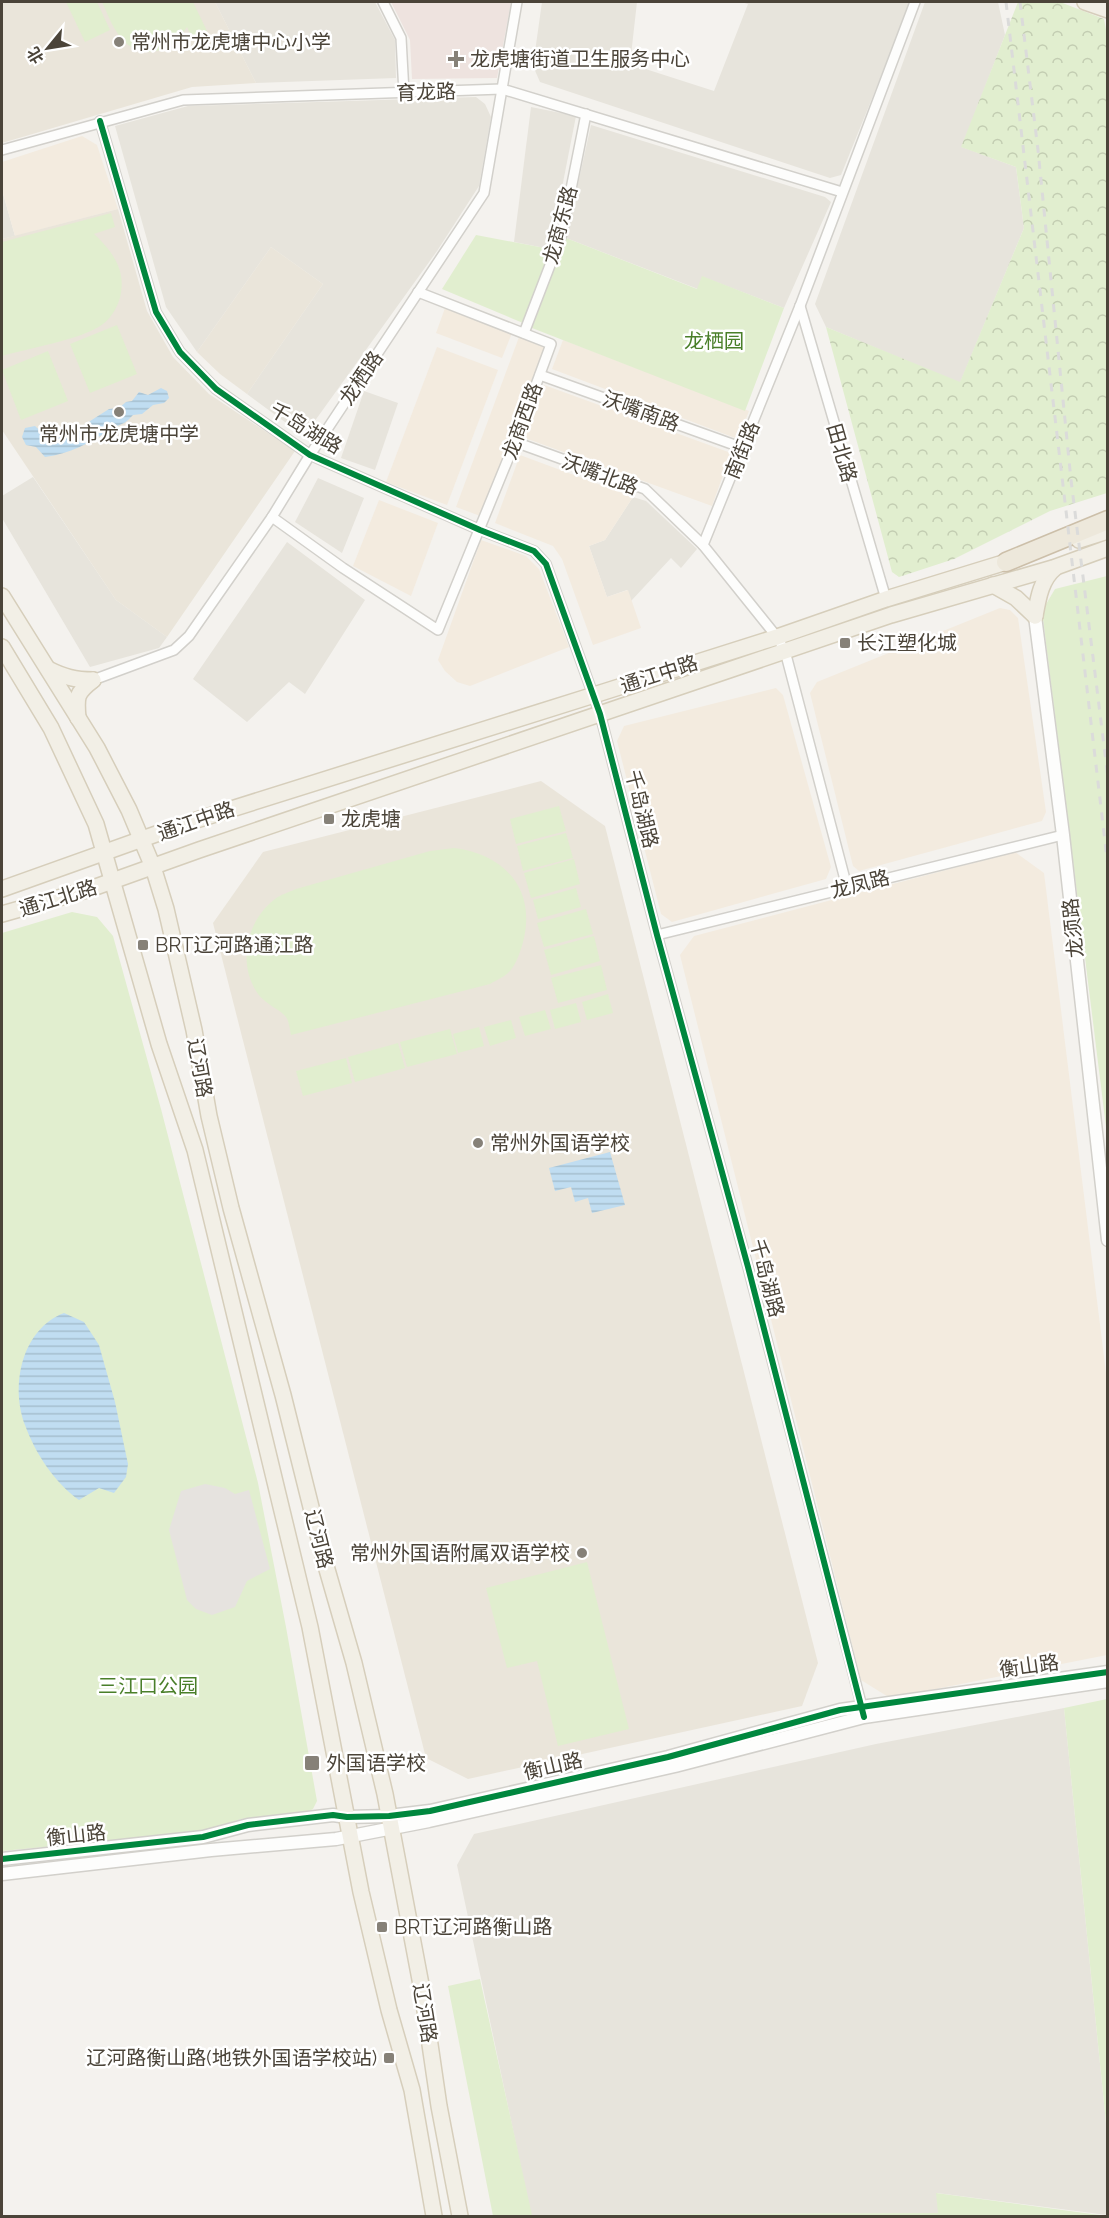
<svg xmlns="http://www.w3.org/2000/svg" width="1109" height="2218" font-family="Raleway,'Noto Sans SC',sans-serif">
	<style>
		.residential { fill: #e7e4dc }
		.commercial { fill: #f3ebdf }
		.education { fill: #eae5da }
		.medical { fill: #eee3df }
		.forest { fill: url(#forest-crowns) }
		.park { fill: #e1eecf }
		.parking { fill: #e6e3df }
		.water { fill: url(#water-rules) }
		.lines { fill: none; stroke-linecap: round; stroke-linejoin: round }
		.minor-casing { stroke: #d2d0cb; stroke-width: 12 }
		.tertiary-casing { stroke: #d2d0cb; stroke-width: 15 }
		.primary-casing { stroke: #d6cebb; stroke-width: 18 }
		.motorway-casing { stroke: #ccbfa9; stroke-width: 21 }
		.minor { stroke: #fdfdfc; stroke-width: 9 }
		.tertiary { stroke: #fdfdfc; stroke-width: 12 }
		.primary { stroke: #f2efe6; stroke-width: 15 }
		.motorway { stroke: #ede8db; stroke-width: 18 }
		.rail { stroke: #dbdbda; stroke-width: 3; stroke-dasharray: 8 8; stroke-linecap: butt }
		.cycleway-casing { stroke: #fff; stroke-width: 10 }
		.cycleway { stroke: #00873e; stroke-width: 6 }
		.poi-dot { fill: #868178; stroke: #fff; stroke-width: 2 }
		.labels { text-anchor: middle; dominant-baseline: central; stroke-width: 5; stroke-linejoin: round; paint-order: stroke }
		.poi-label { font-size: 20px; fill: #4b4439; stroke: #fff; text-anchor: start }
		.street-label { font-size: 20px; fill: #4b4439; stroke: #fff }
		.park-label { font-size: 20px; fill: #4a7f2a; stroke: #fff }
	</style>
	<defs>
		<pattern id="forest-crowns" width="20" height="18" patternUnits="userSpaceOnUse" patternTransform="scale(1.5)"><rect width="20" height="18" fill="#e1eecf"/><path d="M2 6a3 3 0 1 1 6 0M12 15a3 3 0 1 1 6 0" fill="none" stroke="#c3cdb2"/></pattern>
		<pattern id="water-rules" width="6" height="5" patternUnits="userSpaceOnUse" patternTransform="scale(1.5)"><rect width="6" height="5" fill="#c0ddf1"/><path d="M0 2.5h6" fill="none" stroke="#a6bfcf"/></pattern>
	</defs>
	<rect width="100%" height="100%" fill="#f4f2ee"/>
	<g class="residential">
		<polygon points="215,2 375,2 395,40 396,78 256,83"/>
		<polygon points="542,2 637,2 630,64 714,91 748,4 741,2 911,2 841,175 830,178 540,82 533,66"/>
		<polygon points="925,2 998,2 1005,35 962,147 1016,167 1024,228 960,383 826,327 815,304"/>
		<polygon points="476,97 485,104 491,117 479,186 437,251 304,436 247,394 323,284 271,247 197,352 166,307 115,126 188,106"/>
		<polygon points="531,107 576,116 550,249 514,242"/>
		<polygon points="591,125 825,197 831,202 784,308 703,277 698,289 566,238"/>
		<polygon points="2,190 15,236 2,239"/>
		<polygon points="364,391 398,403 375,470 341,458"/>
		<polygon points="33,477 116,600 167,637 159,648 90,667 2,518 2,496"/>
		<polygon points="318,478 364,498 342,553 295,522"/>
		<polygon points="633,497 646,501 697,549 681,568 671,558 631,601 627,590 607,597 589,546 605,540"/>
		<polygon points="287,542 365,600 305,694 289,682 247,722 193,679"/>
		<polygon points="1064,1708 1107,2133 1107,2215 937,2193 939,2213 531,2215 457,1865 474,1834 876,1744"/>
	</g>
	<g class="commercial">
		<polygon points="82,136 97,145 118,209 15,236 2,190 2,162"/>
		<polygon points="445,308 512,333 502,358 436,333"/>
		<polygon points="519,337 546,347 483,517 456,507"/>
		<polygon points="563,340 749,411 738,439 552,369"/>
		<polygon points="437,347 498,370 447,505 386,482"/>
		<polygon points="544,385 731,453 712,506 525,438"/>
		<polygon points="520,455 633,497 605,540 589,546 607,597 628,590 641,628 593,645 562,559 553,546 495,523"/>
		<polygon points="379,500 438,523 411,596 353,566"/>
		<polygon points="481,540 526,556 539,569 569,647 470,686 457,682 445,671 438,660"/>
		<polygon points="1000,608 1010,610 1018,618 1046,812 1042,821 859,871 853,866 810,693 817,682"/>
		<polygon points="776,688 783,695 831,867 826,879 672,922 661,914 617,741 624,726"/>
		<polygon points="1015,852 1044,873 1107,1381 1107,1655 890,1698 861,1680 680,955 694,936"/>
	</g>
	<g class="education">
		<polygon points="2,2 215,2 256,83 192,87 2,143"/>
		<polygon points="118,209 147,311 173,357 209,394 295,451 167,637 116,600 2,430 2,239"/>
		<polygon points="271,247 323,284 247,394 220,374 197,352"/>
		<polygon points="541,781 605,826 818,1663 802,1706 468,1779 426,1758 213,923 263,852"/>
	</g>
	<polygon class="medical" points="391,2 511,2 497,78 412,79 410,40"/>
	<polygon class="forest" points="1018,2 1060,2 1104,19 1108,40 1107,493 1050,511 954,559 899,577 892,572 826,327 960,382 1024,228 1016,167 961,147"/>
	<g class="park">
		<polygon points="66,2 97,2 110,30 85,42"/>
		<path d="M102 2H193L207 31 192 38 187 27C173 48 146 63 125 42 114 32 108 15 102 2Z"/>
		<path d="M111 213 115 227 94 234C112 251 125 268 121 293 119 305 112 317 103 324 81 340 29 348 2 356V242Z"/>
		<polygon points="476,235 550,249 523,323 442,289"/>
		<polygon points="566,238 697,289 702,276 784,308 745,411 532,328"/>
		<polygon points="117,325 137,374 90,393 70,344"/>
		<polygon points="48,351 68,401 21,420 2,370"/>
		<polygon points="1107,576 1107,1135 1042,611 1055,589"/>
		<polygon points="559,806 566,831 516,844 510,819"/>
		<polygon points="566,833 573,858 523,871 517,846"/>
		<path d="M454 848C504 854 537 889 523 942 521 950 516 965 510 971 505 977 496 980 490 984L291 1035C290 1030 289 1021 286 1017 281 1010 265 1004 258 994 237 964 246 921 275 899 280 895 289 892 296 889L430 851Z"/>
		<polygon points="574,859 580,884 531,898 524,873"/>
		<polygon points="576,888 581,907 538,919 533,900"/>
		<polygon points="586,909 593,934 544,947 537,923"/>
		<polygon points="72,912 97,917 113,936 161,1109 258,1483 286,1627 317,1801 313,1809 305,1813 241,1819 201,1832 2,1851 2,933"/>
		<polygon points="594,936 600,961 551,975 544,950"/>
		<polygon points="601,965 607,990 558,1003 551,978"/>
		<polygon points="608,994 613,1013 587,1020 582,1002"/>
		<polygon points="576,1003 581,1022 555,1029 550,1010"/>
		<polygon points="545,1010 551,1029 525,1036 519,1017"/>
		<polygon points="511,1020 516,1038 490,1046 484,1027"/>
		<polygon points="479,1027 484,1046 458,1053 453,1034"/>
		<polygon points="450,1029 457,1054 407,1067 400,1042"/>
		<polygon points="398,1043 405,1068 355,1082 348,1057"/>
		<polygon points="346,1058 352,1083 303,1096 296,1071"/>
		<polygon points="587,1562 629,1729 558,1746 537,1661 507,1668 486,1588"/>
		<polygon points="1107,1699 1108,1699 1107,2133 1064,1708"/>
		<polygon points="480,1979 532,2215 938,2213 936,2193 1107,2216 493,2216 448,1986"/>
	</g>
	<polygon class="parking" points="205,1484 225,1488 235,1494 249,1490 270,1569 247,1581 235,1607 212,1615 196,1609 187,1600 169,1530 181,1491"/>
	<g class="water">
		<path d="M161 388 167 391 169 398 164 403 153 405 142 414 133 415C122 427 122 422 110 430 89 443 70 454 45 457L36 447 26 445 22 437 25 428 35 426 45 435 55 438 76 430 109 409 119 408 126 402 132 401 139 392 148 395Z"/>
		<polygon points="610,1152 625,1205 592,1213 588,1198 575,1202 571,1187 555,1191 549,1168"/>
		<path d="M64 1313 84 1322 99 1345 115 1402 128 1464 126 1477 114 1493 99 1488 79 1500C55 1483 35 1453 25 1425 10 1385 22 1329 64 1313Z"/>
	</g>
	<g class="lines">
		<defs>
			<g id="minor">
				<polyline points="383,2 401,38 404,93"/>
				<polyline points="100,121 156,312 180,352 216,389 310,455 480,530 534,551 546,564 600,714 657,935 748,1267 863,1711"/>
				<polyline points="2,150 183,100 502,89 842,192"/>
				<polyline points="800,306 886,599"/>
				<polyline points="524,333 562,234 586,114"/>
				<polyline points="540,375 743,448"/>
				<polyline points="515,442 645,489 703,545"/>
				<polyline points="272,517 343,568 438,630 515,442 551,344 418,292"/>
				<polyline points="93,680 174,650 189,636 272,517 310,455 484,193 517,2"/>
				<polyline points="847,887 785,651 777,637 703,545 800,306 915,2"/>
				<polyline points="657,935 1063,835"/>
			</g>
			<g id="tertiary">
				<polyline points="1035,616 1063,835 1108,1240"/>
				<polyline points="2,1859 203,1837 248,1825 333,1815 347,1817 389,1816 430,1811 668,1757 840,1710 1108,1672"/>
				<polyline points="2,1874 211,1850 336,1839 429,1821 675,1766 864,1717 1108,1681"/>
			</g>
			<g id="primary">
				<polyline points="1085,2 1108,10"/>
				<polyline points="1079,540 1108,531"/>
				<polyline points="993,585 1016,598 1035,616"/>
				<polyline points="2,596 97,748 129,810 153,867 166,909 194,1030 209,1116 231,1208 283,1395 324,1559 354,1663 385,1794 422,1990 439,2106 460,2216"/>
				<path d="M1035 616C1038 599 1041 579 1055 568"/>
				<polyline points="2,647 51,728 96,824 159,1044 195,1150 310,1627 361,1892 389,2010 412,2090 434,2216"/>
				<path d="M48 669C64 677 75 680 93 680"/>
				<path d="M78 718C76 697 76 693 93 680"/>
				<polyline points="2,889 187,823 594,695 777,637 886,599 1016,559"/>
				<polyline points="2,914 90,889 199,850 891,615 1053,568 1108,548"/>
			</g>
			<polyline id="motorway" points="1006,562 1108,520"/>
		</defs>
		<use href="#minor" class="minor-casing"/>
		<use href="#tertiary" class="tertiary-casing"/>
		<use href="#primary" class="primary-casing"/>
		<use href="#motorway" class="motorway-casing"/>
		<use href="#minor" class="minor"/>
		<use href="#tertiary" class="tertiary"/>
		<use href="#primary" class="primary"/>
		<use href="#motorway" class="motorway"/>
		<g class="rail">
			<polyline points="1006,2 1108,867"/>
			<polyline points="1020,2 1038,150 1071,480 1108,778"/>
		</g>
		<defs>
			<g id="cycleway">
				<polyline points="100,121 156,312 180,352 216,389 310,455 480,530 534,551 546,564 600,714 657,935 748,1267 864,1717"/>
				<polyline points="2,1859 203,1837 248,1825 333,1815 347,1817 389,1816 430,1811 668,1757 840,1710 1108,1672"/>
			</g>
		</defs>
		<use href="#cycleway" class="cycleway-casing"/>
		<use href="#cycleway" class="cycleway"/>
	</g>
	<g class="poi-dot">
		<circle cx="119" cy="42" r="6"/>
		<path d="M453 50h6v6h6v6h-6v6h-6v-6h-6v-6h6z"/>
		<circle cx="119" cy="412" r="6"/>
		<rect x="839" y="637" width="12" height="12" rx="3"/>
		<rect x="323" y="813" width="12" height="12" rx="3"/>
		<rect x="137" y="939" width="12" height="12" rx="3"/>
		<circle cx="478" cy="1143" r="6"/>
		<circle cx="582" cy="1553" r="6"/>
		<rect x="304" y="1755" width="16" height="16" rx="3"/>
		<rect x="376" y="1921" width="12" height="12" rx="3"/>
		<rect x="383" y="2052" width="12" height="12" rx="3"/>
	</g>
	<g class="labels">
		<g class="poi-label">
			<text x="131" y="42">常州市龙虎塘中心小学</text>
			<text x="470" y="59">龙虎塘街道卫生服务中心</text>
			<text x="119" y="434" text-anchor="middle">常州市龙虎塘中学</text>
			<text x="857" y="643">长江塑化城</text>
			<text x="341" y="819">龙虎塘</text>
			<text x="155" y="945">BRT辽河路通江路</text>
			<text x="490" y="1143">常州外国语学校</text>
			<text x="570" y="1553" text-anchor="end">常州外国语附属双语学校</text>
			<text x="326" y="1763">外国语学校</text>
			<text x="394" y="1927">BRT辽河路衡山路</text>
			<text x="377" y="2058" text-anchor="end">辽河路衡山路(地铁外国语学校站)</text>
		</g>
		<g class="street-label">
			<text transform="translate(426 92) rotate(-2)">育龙路</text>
			<text transform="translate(560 225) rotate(-75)">龙商东路</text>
			<text transform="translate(361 378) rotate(-56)">龙栖路</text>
			<text transform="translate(641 411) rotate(20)">沃嘴南路</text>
			<text transform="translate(522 421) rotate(-70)">龙商西路</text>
			<text transform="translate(306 428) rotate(31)">千岛湖路</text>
			<text transform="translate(742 450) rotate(-68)">南街路</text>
			<text transform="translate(842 453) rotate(74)">田北路</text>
			<text transform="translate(600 474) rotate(21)">沃嘴北路</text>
			<text transform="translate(659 674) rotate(-18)">通江中路</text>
			<text transform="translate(642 809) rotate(76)">千岛湖路</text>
			<text transform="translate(196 821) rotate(-19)">通江中路</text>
			<text transform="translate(860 884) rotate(-14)">龙凤路</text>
			<text transform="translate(58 898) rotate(-17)">通江北路</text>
			<text transform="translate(1073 928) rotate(-96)">龙须路</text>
			<text transform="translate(200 1068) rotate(80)">辽河路</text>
			<text transform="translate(767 1278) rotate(75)">千岛湖路</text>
			<text transform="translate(319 1539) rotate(76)">辽河路</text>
			<text transform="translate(1029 1666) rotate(-8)">衡山路</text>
			<text transform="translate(553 1766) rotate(-13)">衡山路</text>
			<text transform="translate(76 1835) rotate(-6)">衡山路</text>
			<text transform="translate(425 2013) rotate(81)">辽河路</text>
		</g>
		<g class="park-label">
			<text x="714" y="341">龙栖园</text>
			<text x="148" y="1686">三江口公园</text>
		</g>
	</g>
	<rect width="1109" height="2218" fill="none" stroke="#4b4439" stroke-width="6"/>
	<g transform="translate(48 48) rotate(240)" stroke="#ffffff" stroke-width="4.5" paint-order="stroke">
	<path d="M0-4.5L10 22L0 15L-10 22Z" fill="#4b4439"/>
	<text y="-9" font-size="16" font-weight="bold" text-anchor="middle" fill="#4b4439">北</text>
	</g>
</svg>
